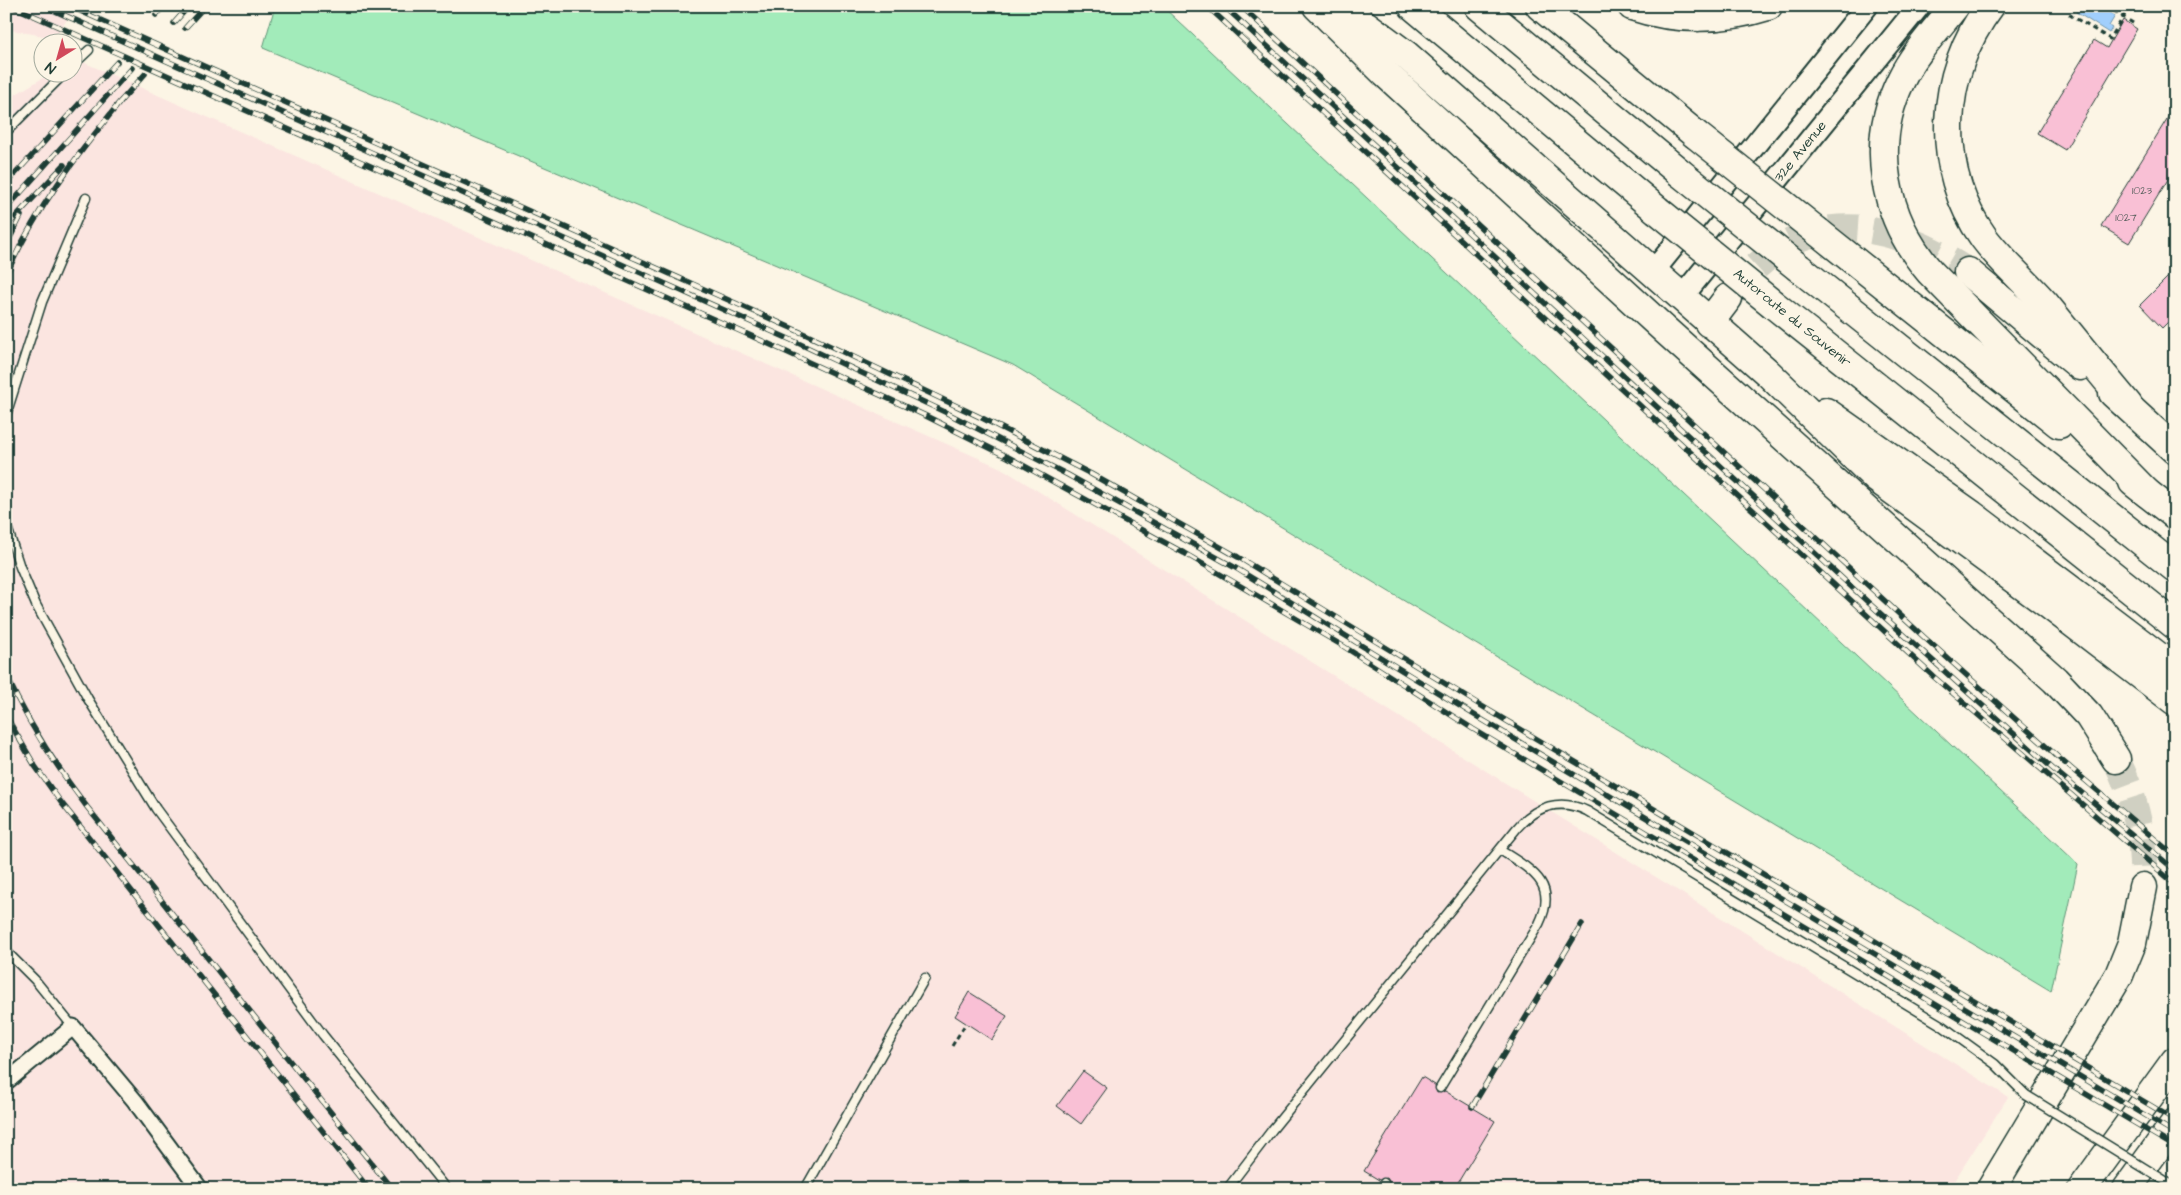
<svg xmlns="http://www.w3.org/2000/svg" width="2181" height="1195" font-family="'Architects Daughter',sans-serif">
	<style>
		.built { fill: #fbe5e0 }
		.green { fill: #a2ebba; stroke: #609477 }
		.water { fill: #a1cffc; stroke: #6d95ac }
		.building { fill: #f9c0d5; stroke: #1f3d34 }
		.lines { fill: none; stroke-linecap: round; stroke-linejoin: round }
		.motorway-tunnel { stroke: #d0d0c2; stroke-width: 28; stroke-dasharray: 28 14; stroke-linecap: butt }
		.service-casing { stroke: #1f3d34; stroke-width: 11 }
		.minor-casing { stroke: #1f3d34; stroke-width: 19 }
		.secondary-casing { stroke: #1f3d34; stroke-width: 25 }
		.motorway-casing { stroke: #1f3d34; stroke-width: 31 }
		.path { stroke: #1f3d34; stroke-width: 3; stroke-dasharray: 5 4; stroke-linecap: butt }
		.service { stroke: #fcf5e5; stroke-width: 8 }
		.minor { stroke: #fcf5e5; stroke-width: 15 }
		.secondary { stroke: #fcf5e5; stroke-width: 21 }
		.motorway { stroke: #fcf5e5; stroke-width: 28 }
		.rail-casing { stroke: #1f3d34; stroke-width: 5.5 }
		.rail { stroke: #fcf5e5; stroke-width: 4; stroke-dasharray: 11; stroke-linecap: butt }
		.service-bridge-casing { stroke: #1f3d34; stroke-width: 11; stroke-linecap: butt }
		.motorway-bridge-casing { stroke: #1f3d34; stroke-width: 31; stroke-linecap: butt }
		.service-bridge { stroke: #fcf5e5; stroke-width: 8 }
		.motorway-bridge { stroke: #fcf5e5; stroke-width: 28 }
		.labels { text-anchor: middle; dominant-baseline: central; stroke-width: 4.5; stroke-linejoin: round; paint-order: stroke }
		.number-label { font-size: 11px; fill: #565e5c }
		.street-label { font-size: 14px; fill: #1f3d34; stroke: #fcf5e5 }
	</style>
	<rect width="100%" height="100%" fill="#fcf5e5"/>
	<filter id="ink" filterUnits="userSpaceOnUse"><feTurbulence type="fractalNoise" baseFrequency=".02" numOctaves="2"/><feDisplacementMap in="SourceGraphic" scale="10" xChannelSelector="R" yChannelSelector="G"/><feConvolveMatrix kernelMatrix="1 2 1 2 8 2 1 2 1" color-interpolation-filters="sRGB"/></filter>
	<g filter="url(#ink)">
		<g class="built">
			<polygon points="6,6 77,6 54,38 6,29"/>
			<polygon points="74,58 1001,468 2008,1097 1949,1189 6,1189 6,100 51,73 72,72"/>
		</g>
		<polygon class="green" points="275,6 1162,6 2078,864 2051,991 1013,365 263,48"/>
		<polygon class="water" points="2080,6 2099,6 2115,16 2109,26 2112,28 2109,33 2076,12"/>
		<g class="building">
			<polygon points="2123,20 2137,29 2065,150 2037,133 2094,40 2107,48"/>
			<polygon points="2175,106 2175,168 2129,243 2101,226"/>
			<polygon points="2175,270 2175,315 2162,328 2140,305"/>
			<polygon points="969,992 1007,1016 992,1040 955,1016"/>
			<polygon points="1083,1071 1107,1088 1081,1124 1057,1106"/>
			<polygon points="1422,1077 1435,1085 1437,1093 1445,1091 1495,1121 1454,1189 1393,1189 1389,1186 1389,1181 1387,1178 1379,1180 1364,1171"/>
		</g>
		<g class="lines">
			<g class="motorway-tunnel">
				<path d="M1728 298C1798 206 1878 213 1968 272"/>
				<path d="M2116 759C2136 800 2145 841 2143 887"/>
			</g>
			<defs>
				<g id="service">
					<polyline points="72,66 89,50"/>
					<polyline points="6,132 66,72"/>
					<polyline points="6,415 42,302 86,198"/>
					<polyline points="6,524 20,567 36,605 88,699 156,809 323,1035 447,1189"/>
					<polyline points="6,951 35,980 73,1027"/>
					<path d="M1440 1088 1539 924C1559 883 1531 870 1500 850"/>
					<polyline points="805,1189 925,978"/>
					<path d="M1227 1189 1272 1130 1517 828C1536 806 1560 798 1587 811L1941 1025 1995 1064 2026 1095"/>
					<polyline points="1380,1189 1384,1183"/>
				</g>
				<polyline id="minor" points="6,1082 73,1027 135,1101 200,1189"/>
				<g id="secondary">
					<polyline points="1652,273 1867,6"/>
					<path id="s1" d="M1681 298 1919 6"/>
				</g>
				<g id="motorway">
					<polyline points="1317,6 1386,74 1665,330 2055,680 2089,716 2116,759"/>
					<polyline points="1340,6 1406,55 1767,372 1876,478 2048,604 2175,701"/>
					<polyline points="1413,6 1657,210"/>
					<polyline points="1479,6 1679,172"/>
					<polyline points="1540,6 1695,134"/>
					<path d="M1632 6C1676 21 1724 20 1768 6"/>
					<path d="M1955 6C1936 30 1914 53 1901 80 1869 145 1884 218 1930 272L2147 493"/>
					<path d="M1990 6C1939 73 1934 169 1984 238 2002 262 2026 282 2046 305 2073 338 2100 372 2128 405"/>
					<polyline points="1818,232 2059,424"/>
					<polyline points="1799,268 2175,568"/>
					<polyline points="1968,272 2080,366"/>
					<polyline points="1774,305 2175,625"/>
					<polyline points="1709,323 1728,298"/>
					<polyline points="2113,393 2175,450"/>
					<polyline points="1826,412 1972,515 2175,669"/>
					<polyline points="2133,482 2175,515"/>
					<polyline points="1991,1189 2119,975 2132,943 2143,887"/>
					<polyline points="2082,1189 2175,1061"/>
					<polyline points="2127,1189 2175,1123"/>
				</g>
			</defs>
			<use href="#service" class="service-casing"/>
			<use href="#minor" class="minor-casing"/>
			<use href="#secondary" class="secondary-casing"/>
			<use href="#motorway" class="motorway-casing"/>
			<g class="path">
				<polyline points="2076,6 2070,15 2110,39 2130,6"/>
				<polyline points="2106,6 2136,25"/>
				<polyline points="952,1046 966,1023"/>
			</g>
			<use href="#service" class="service"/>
			<use href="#minor" class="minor"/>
			<use href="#secondary" class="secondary"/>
			<use href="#motorway" class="motorway"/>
			<defs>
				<g id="rail">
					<polyline points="12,6 758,339 924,415 1008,457 1184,553 1343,646 1473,729 2175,1147"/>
					<polyline points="44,6 798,343 947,413 1068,475 1234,567 1476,716 2175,1133"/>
					<polyline points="69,6 807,335 984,419 1091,474 1238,557 1480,705 2175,1120"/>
					<polyline points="1207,6 1934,677 2175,884"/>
					<polyline points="1224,6 1871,605 2052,768 2175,870"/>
					<polyline points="1241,6 1925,638 2060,759 2175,856"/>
					<polyline points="156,15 164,6"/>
					<polyline points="174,23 189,6"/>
					<polyline points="185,28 205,6"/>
					<polyline points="117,105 145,74"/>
					<polyline points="6,184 117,62"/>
					<polyline points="6,209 132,68"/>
					<polyline points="6,227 64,165"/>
					<polyline points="6,246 21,216"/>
					<path d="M6 276C34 211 77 155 121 101"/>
					<path d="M6 675C28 723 55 765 87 807L392 1189"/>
					<polyline points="6,716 35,766 60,801 369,1189"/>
					<polyline points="1472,1107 1582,924"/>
				</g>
			</defs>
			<use href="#rail" class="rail-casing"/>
			<use href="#rail" class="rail"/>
			<defs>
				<polyline id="service-bridge" points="2026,1095 2175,1187"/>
				<g id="motorway-bridge">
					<polyline points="1695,134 1818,232"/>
					<polyline points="1679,172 1799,268"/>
					<polyline points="1657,210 1774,305"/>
				</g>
			</defs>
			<use href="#service-bridge" class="service-bridge-casing"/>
			<use href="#motorway-bridge" class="motorway-bridge-casing"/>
			<use href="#service-bridge" class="service-bridge"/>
			<use href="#motorway-bridge" class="motorway-bridge"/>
		</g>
	</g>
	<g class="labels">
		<g class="number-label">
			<text x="2142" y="190">1023</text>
			<text x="2126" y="217">1027</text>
		</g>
		<g class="street-label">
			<text stroke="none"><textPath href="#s1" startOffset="189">32e Avenue</textPath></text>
			<text transform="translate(1792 318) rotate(39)">Autoroute du Souvenir</text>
		</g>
	</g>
	<rect width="2181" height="1195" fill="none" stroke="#fcf5e5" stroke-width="25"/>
	<rect x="12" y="12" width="2156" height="1170" fill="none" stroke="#1f3d34" stroke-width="2" filter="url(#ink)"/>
	<g transform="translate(58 58) rotate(217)"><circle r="24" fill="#fcf5e5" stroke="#a4ab9e"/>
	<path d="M0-4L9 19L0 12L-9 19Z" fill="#d1495b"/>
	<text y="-8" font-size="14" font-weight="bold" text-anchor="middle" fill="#1f3d34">N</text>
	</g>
</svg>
